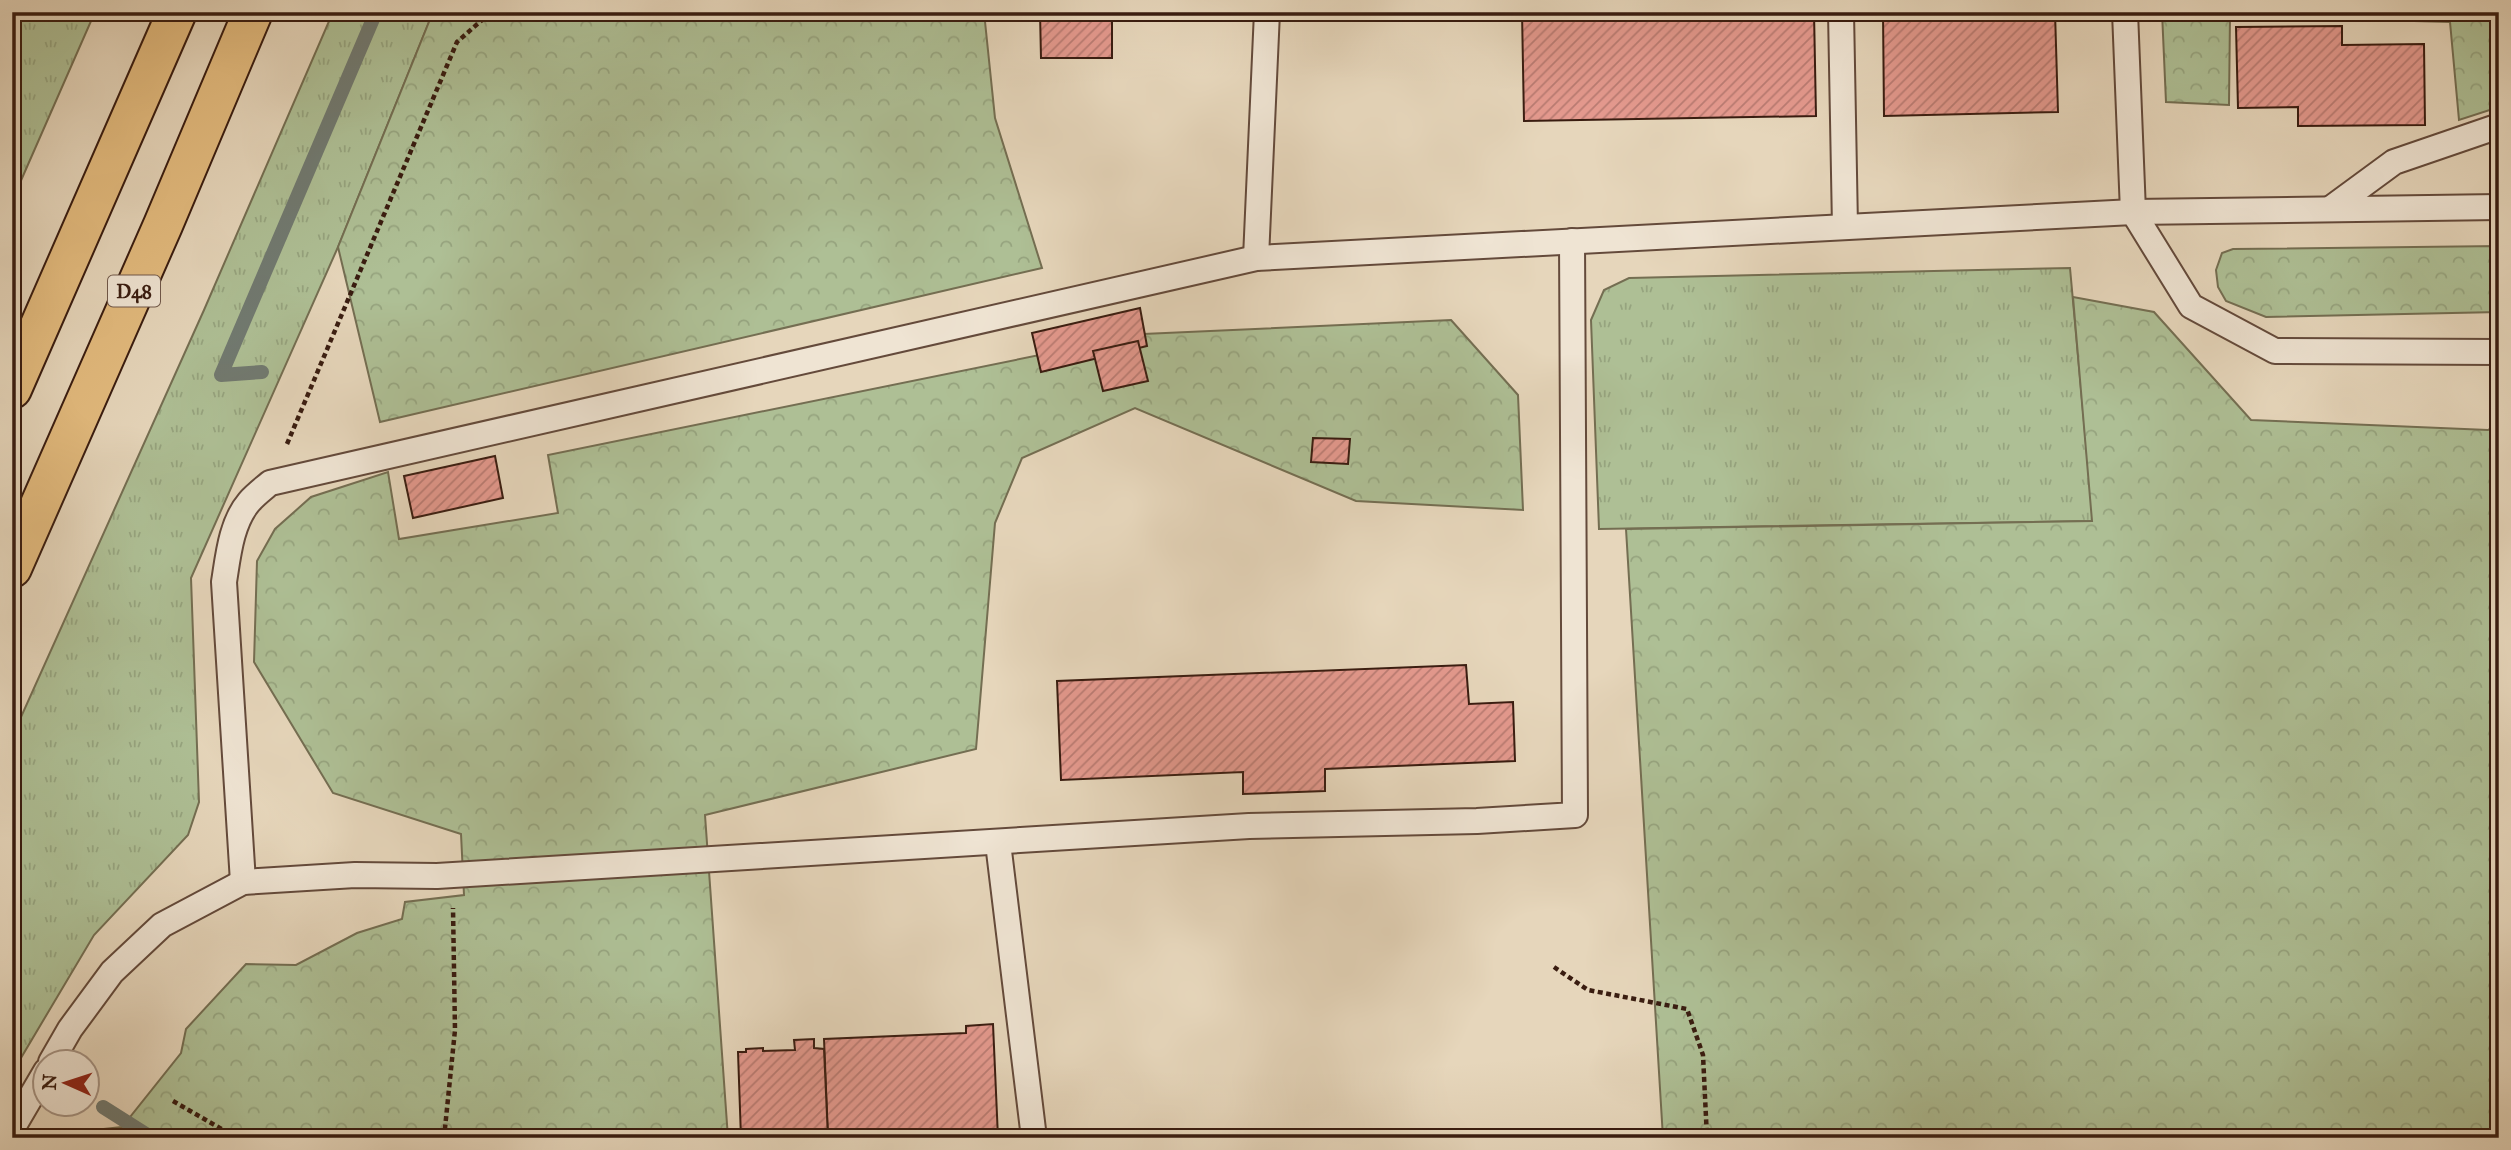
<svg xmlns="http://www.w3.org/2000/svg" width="2511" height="1150" font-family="'IM FELL Great Primer',serif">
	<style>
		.grass { fill: url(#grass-tufts); stroke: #746e52; stroke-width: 2 }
		.forest { fill: url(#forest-crowns); stroke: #746e52; stroke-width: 2 }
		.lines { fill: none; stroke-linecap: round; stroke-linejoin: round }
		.stream { stroke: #717a71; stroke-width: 14 }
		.building { fill: url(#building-hatch); stroke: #391c10; stroke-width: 2 }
		.service-casing { stroke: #644a3b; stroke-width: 28 }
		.motorway-casing { stroke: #391c10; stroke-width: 42 }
		.path { stroke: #391c10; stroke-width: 4.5; stroke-dasharray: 5 3.5; stroke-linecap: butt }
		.service { stroke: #efe4d3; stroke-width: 24 }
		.motorway { stroke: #e3bb7e; stroke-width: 38 }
		.labels { text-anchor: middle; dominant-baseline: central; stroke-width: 6; stroke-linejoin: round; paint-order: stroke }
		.shield { fill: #efe4d3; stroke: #70584a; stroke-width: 2 }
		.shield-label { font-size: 19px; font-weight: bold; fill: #391c10 }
	</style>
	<defs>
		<pattern id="grass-tufts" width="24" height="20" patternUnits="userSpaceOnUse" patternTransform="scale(1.75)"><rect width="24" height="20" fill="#aebf95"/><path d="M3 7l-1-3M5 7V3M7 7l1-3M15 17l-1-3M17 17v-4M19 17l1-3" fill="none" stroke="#96a47f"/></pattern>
		<pattern id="forest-crowns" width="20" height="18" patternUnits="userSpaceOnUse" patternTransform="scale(1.75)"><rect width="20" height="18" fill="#aebf95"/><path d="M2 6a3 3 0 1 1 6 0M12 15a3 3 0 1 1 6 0" fill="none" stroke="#96a47f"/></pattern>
		<pattern id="building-hatch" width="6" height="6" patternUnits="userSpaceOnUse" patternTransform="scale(1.75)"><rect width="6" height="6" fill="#e4998e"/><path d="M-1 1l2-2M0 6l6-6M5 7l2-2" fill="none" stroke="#ba7c73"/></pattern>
	</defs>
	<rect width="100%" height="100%" fill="#e6d6bb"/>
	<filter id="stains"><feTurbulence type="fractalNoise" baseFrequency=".00286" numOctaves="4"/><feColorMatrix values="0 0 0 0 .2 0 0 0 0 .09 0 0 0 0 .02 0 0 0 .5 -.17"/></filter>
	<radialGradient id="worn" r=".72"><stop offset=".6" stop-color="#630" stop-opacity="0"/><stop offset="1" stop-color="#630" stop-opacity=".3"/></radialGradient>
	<g class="grass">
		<polygon points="12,12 95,12 12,201"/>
		<polygon points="333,12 433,12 338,247 191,578 199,802 188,835 94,935 12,1073 12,737 204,310"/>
		<polygon points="2070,268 2093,521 1599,529 1591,320 1604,290 1629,278"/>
	</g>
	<g class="forest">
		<polygon points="433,12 984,12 995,118 1042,268 380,422 338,247"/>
		<polygon points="2162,12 2499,12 2499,107 2459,120 2450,22 2230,16 2229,105 2166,102"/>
		<polygon points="2499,246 2499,312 2266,317 2226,301 2218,287 2216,270 2222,253 2233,249"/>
		<polygon points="2073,297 2154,312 2251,420 2488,430 2499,423 2499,1138 1663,1138 1626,529 2092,521"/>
		<polygon points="1451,320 1518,395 1523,510 1356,501 1135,408 1022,458 995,523 976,749 705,815 728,1138 98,1138 104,1129 122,1127 181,1053 186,1029 246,964 296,965 357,933 402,919 405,902 464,895 461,834 333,793 254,662 257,561 275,529 311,497 388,472 399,539 558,513 548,455 1143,334"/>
	</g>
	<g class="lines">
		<g class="stream">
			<polyline points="262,372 221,375 376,12"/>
			<polyline points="103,1107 152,1138"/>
		</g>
	</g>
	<g class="building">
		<polygon points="1040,12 1112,12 1112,58 1041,58"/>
		<polygon points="1522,12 1814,12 1816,116 1524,121"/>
		<polygon points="1883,12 2055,12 2058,112 1884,116"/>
		<polygon points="2342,26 2342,45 2424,44 2425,125 2298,126 2298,107 2238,108 2236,27"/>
		<polygon points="1140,308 1147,346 1041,372 1032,333"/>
		<polygon points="1138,341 1148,381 1103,391 1093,351"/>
		<polygon points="1313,438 1350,439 1348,464 1311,462"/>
		<polygon points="495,456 503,498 413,518 404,476"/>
		<polygon points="1466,665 1469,704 1513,702 1515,761 1325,769 1325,791 1243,794 1243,772 1061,780 1057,681"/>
		<polygon points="993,1024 998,1138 828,1138 824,1039 966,1033 966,1026"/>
		<polygon points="814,1039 814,1048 824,1049 828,1138 741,1138 738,1052 746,1052 746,1049 763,1048 763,1051 795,1050 794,1040"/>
	</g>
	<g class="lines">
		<defs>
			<g id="service">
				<polyline points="1841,12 1845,227"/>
				<polyline points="2125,12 2133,212 2191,306 2275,351 2499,352"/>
				<polyline points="2330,209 2394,162 2499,126"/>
				<polyline points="1256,258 1267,12"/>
				<polyline points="998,843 1034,1138"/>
				<path d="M243 882 224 582C228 557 231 523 249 502 255 495 263 489 270 483L1256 258 2133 212 2499 207"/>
				<polyline points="51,1062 70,1029 112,972 162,925 243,882 355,875 437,876 1249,826 1477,821 1575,815 1572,241"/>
				<polyline points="12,1129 46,1071"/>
			</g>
			<g id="motorway">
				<polyline points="12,389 177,12"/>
				<polyline points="12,568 163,225 253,12"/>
			</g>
		</defs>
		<use href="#service" class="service-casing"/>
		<use href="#motorway" class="motorway-casing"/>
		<g class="path">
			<polyline points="287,444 457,42 491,12"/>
			<polyline points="1554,967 1588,990 1687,1009 1703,1055 1707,1138"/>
			<polyline points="173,1101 237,1138"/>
			<polyline points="444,1138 455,1030 453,908"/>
		</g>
		<use href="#service" class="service"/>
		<use href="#motorway" class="motorway"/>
	</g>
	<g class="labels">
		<rect class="shield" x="108" y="275.5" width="52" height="31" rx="5"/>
		<g class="shield-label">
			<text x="134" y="291">D48</text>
		</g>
	</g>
	<rect width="2511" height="1150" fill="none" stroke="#e6d6bb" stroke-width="42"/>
	<rect x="14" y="14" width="2483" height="1122" fill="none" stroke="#391c10" stroke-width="3.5"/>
	<rect x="21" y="21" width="2469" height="1108" fill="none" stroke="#391c10" stroke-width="2"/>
	<g transform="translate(66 1083) rotate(273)"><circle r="33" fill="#efe4d3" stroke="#a69485" stroke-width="2"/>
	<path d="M0-5L12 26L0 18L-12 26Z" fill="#8f2418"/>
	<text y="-10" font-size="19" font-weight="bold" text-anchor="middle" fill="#391c10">N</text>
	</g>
	<rect width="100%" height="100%" filter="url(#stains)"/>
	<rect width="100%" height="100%" fill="url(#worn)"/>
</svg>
